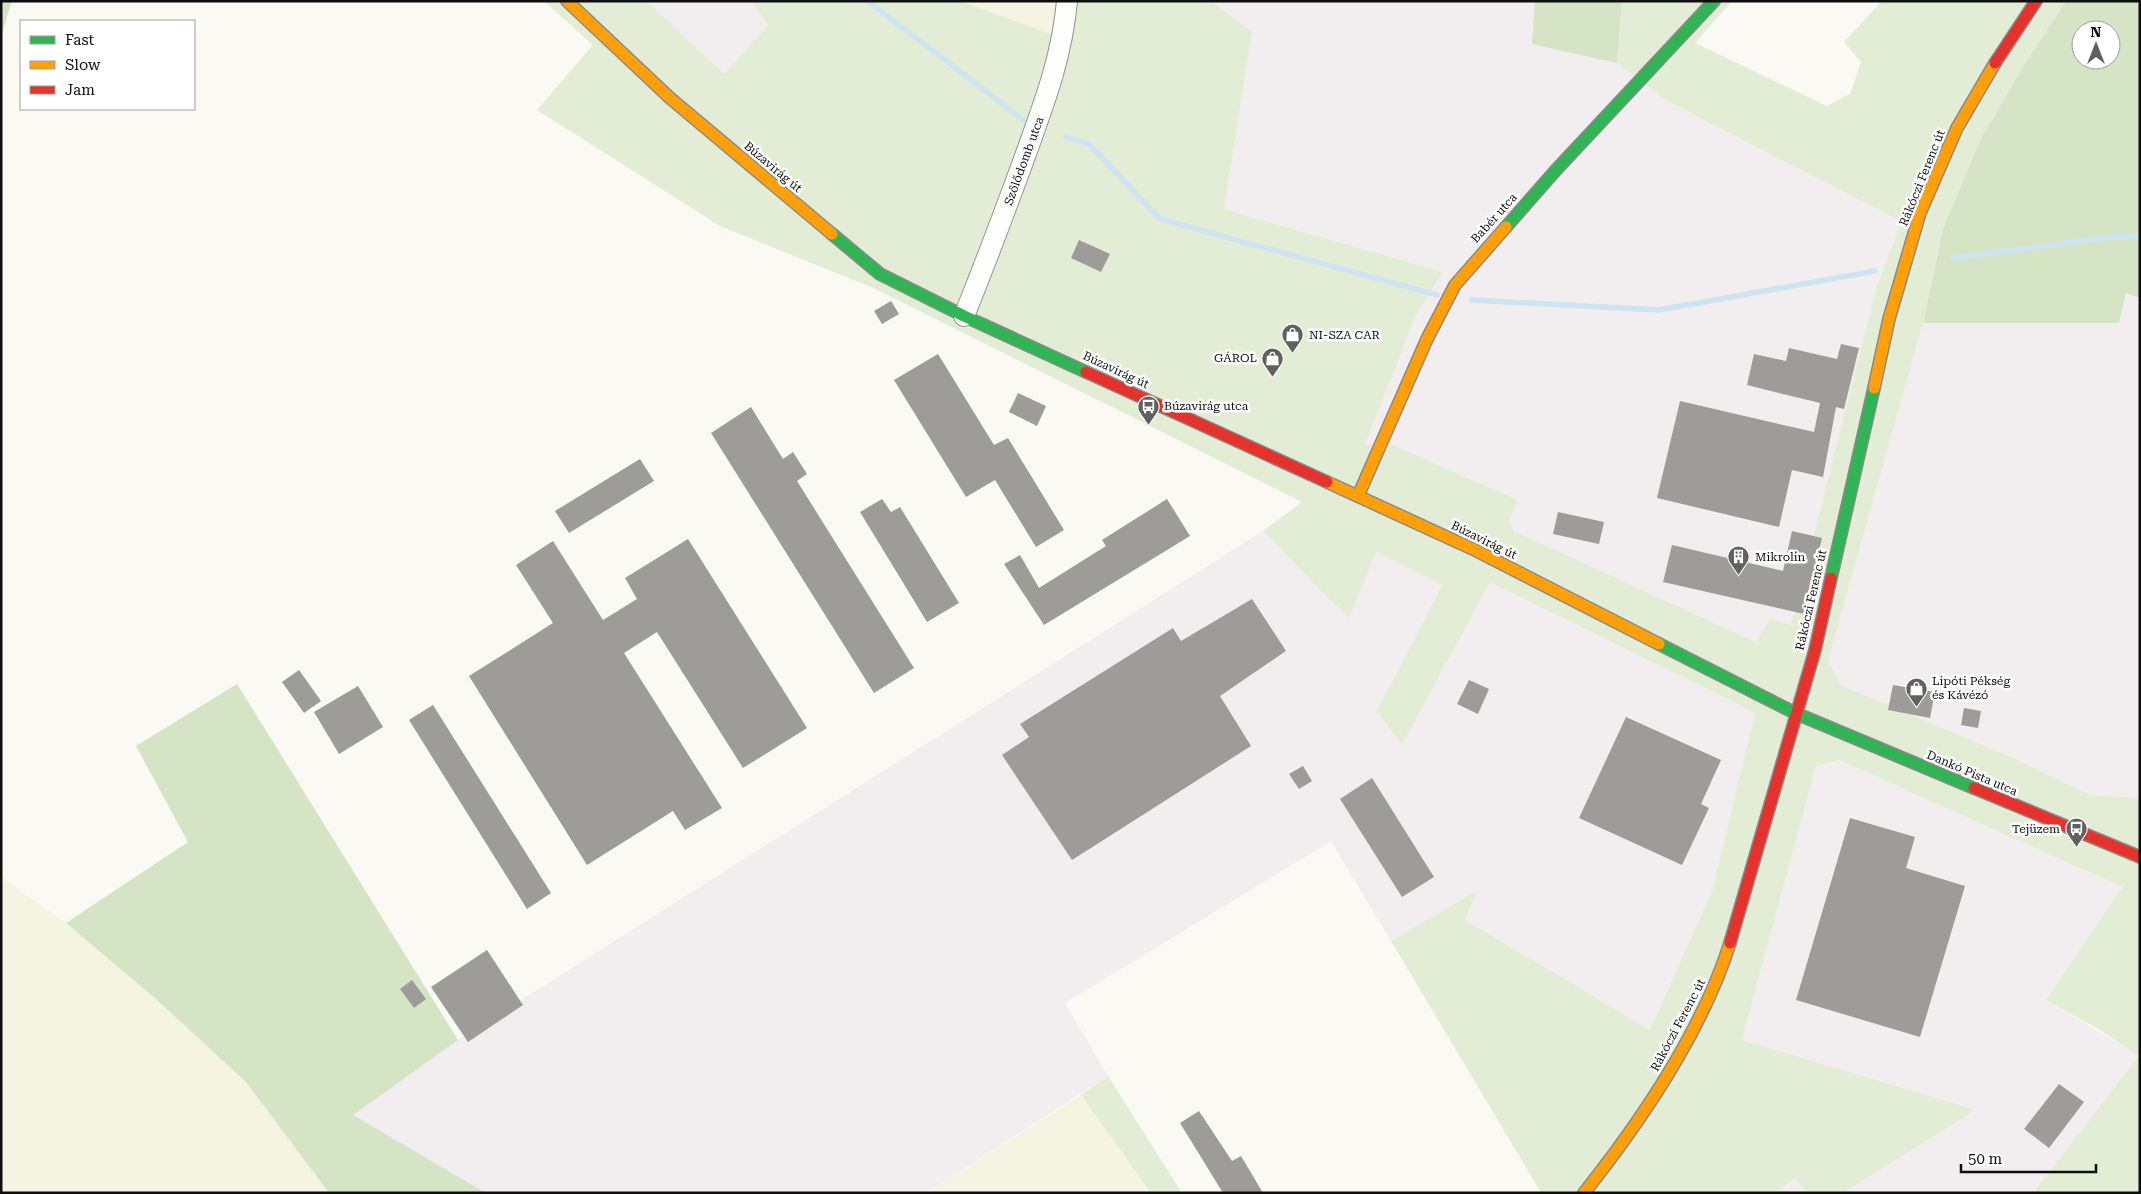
<svg xmlns="http://www.w3.org/2000/svg" width="2141" height="1194" font-family="'Roboto Serif',serif">
	<style>
		.industrial { fill: #f2edef }
		.farmland { fill: #f5f4e2 }
		.green { fill: #e3edd6 }
		.forest { fill: #d5e4c5; fill-rule: evenodd }
		.lines { fill: none; stroke-linecap: round; stroke-linejoin: round }
		.stream { stroke: #cee4f0; stroke-width: 5.5 }
		.building { fill: #9e9c99 }
		.street-casing { stroke: #949492; stroke-width: 22 }
		.fast-casing { stroke: #8b8a88; stroke-width: 14 }
		.slow-casing { stroke: #8b8a88; stroke-width: 14 }
		.jam-casing { stroke: #8b8a88; stroke-width: 14 }
		.street { stroke: #fefefd; stroke-width: 20 }
		.fast { stroke: #30b455; stroke-width: 11 }
		.slow { stroke: #ff9f0a; stroke-width: 11 }
		.jam { stroke: #e5322d; stroke-width: 11 }
		.labels { text-anchor: middle; dominant-baseline: central; stroke-width: 5; stroke-linejoin: round; paint-order: stroke }
		.street-label { font-size: 12px; fill: #0e0e0e; stroke: #fff }
		.poi-label { font-size: 12px; fill: #0e0e0e; stroke: #fff; text-anchor: start }
	</style>
	<rect width="100%" height="100%" fill="#faf9f4"/>
	<g class="industrial">
		<polygon points="647,1 751,1 768,25 724,74"/>
		<polygon points="1211,1 1622,1 1617,63 1665,100 1901,221 1876,289 1791,625 1770,618 1756,642 1514,531 1509,521 1518,500 1393,445 1365,445 1416,315 1443,272 1224,209 1252,32"/>
		<polygon points="2126,293 2140,298 2140,798 2090,795 2011,757 1841,685 1828,661 1923,323 2118,323"/>
		<polygon points="1263,531 1349,619 1376,552 1442,585 1377,711 1402,745 1490,582 1755,713 1712,891 1650,1031 1465,920 1478,890 1391,941 1331,841 1065,1003 1108,1076 926,1193 486,1193 352,1115 458,1040"/>
		<polygon points="1839,760 2122,887 2046,1000 2140,1056 2033,1193 1843,1193 1968,1115 1742,1040 1816,766"/>
		<polygon points="1796,1178 1806,1193 1774,1193"/>
	</g>
	<g class="farmland">
		<polygon points="960,1 1055,1 1051,34"/>
		<polygon points="1,877 66,923 157,1000 246,1082 329,1193 1,1193"/>
		<polygon points="1081,1095 1151,1193 926,1193"/>
	</g>
	<g class="green">
		<polygon points="544,1 647,1 724,74 768,25 751,1 960,1 1051,34 1055,1 1211,1 1252,32 1224,209 1443,272 1416,315 1365,445 1393,445 1518,500 1509,521 1514,531 1756,642 1770,618 1791,625 1876,289 1901,221 1665,100 1617,63 1622,1 1732,1 1695,43 1827,106 1850,94 1861,62 1844,42 1882,1 2066,1 2027,60 1980,140 1943,229 1923,323 1828,661 1841,685 2011,757 2090,795 2140,798 2140,1193 2033,1193 2139,1056 2098,1029 2046,1000 2122,887 1839,760 1816,766 1742,1040 1972,1109 1968,1115 1843,1193 1806,1193 1796,1178 1774,1193 1537,1193 1540,1191 1391,941 1478,890 1465,920 1650,1030 1712,891 1755,713 1490,582 1402,745 1377,711 1442,585 1376,552 1349,619 1263,531 1302,502 871,287 720,226 537,110 593,45"/>
		<polygon points="1108,1076 1182,1193 1151,1193 1081,1095"/>
	</g>
	<g class="forest">
		<polygon points="1,1 12,1 3,30 1,29"/>
		<polygon points="1535,1 1622,1 1617,63 1532,44"/>
		<path d="M2066 1H2140V298L2126 293 2119 323H1923L1943 229 1980 140 2027 60ZM2081 30H2111V60H2081Z"/>
		<polygon points="237,684 458,1040 353,1115 486,1193 329,1193 246,1082 157,1000 66,923 188,842 136,746"/>
	</g>
	<g class="lines">
		<g class="stream">
			<polyline points="868,1 1026,122"/>
			<polyline points="1066,137 1089,144 1160,219 1437,295"/>
			<polyline points="1953,258 2110,237 2140,236"/>
			<polyline points="1472,300 1659,310 1875,271"/>
		</g>
	</g>
	<g class="building">
		<polygon points="1079,240 1110,254 1101,272 1071,258"/>
		<polygon points="891,301 899,314 882,324 874,311"/>
		<polygon points="1841,344 1859,348 1844,409 1836,407 1823,477 1792,470 1779,527 1657,498 1680,401 1814,432 1820,403 1747,385 1754,354 1786,361 1789,348 1837,359"/>
		<polygon points="938,354 994,445 1008,438 1064,530 1036,547 995,480 966,497 894,380"/>
		<polygon points="1018,393 1046,406 1037,426 1009,412"/>
		<polygon points="751,407 783,459 793,452 807,474 797,481 914,668 874,693 711,433"/>
		<polygon points="640,459 654,481 569,533 555,511"/>
		<polygon points="882,499 891,512 900,507 959,603 927,622 860,512"/>
		<polygon points="1167,499 1190,536 1044,625 1004,564 1020,555 1039,588 1106,546 1102,540"/>
		<polygon points="1558,512 1604,522 1599,544 1553,534"/>
		<polygon points="1792,531 1822,538 1804,614 1663,582 1672,545 1783,571"/>
		<polygon points="688,539 807,728 743,768 657,632 624,653 722,808 685,830 673,811 587,865 469,676 553,623 516,565 553,541 603,620 637,599 625,578"/>
		<polygon points="1252,599 1286,651 1220,696 1251,746 1072,860 1002,755 1029,737 1020,724 1173,628 1181,641"/>
		<polygon points="299,670 321,701 304,713 282,682"/>
		<polygon points="1469,680 1489,689 1478,714 1457,704"/>
		<polygon points="1893,685 1935,692 1930,718 1888,710"/>
		<polygon points="358,686 383,727 339,754 314,712"/>
		<polygon points="433,705 551,893 527,909 409,720"/>
		<polygon points="1964,708 1981,711 1978,728 1961,725"/>
		<polygon points="1626,717 1721,760 1701,804 1709,808 1682,865 1579,818"/>
		<polygon points="1303,766 1312,781 1299,789 1289,774"/>
		<polygon points="1372,778 1434,877 1402,897 1340,799"/>
		<polygon points="1850,818 1915,837 1906,868 1965,886 1920,1037 1796,1000"/>
		<polygon points="487,950 523,1005 468,1042 431,987"/>
		<polygon points="412,980 426,999 414,1008 400,989"/>
		<polygon points="2059,1084 2084,1102 2049,1148 2024,1129"/>
		<polygon points="1199,1111 1232,1161 1241,1156 1263,1193 1223,1193 1180,1123"/>
	</g>
	<g class="lines">
		<defs>
			<path id="street" d="M964 316C985 264 1005 211 1024 159 1043 106 1062 58 1067 1"/>
			<g id="fast">
				<polyline points="1506,227 1556,170 1714,1"/>
				<polyline points="832,234 880,274 964,316 1086,372"/>
				<polyline points="1831,578 1874,388"/>
				<polyline points="1659,644 1795,713 1974,788"/>
			</g>
			<g id="slow">
				<polyline points="567,1 670,98 832,234"/>
				<polyline points="1874,388 1889,319 1920,213 1957,128 1995,63"/>
				<polyline points="1327,482 1477,551 1659,644"/>
				<polyline points="1358,496 1427,339 1455,285 1506,227"/>
				<path d="M1584 1193C1642 1120 1702 1032 1730 943"/>
			</g>
			<g id="jam">
				<polyline points="1995,63 2036,1"/>
				<polyline points="1086,372 1327,482"/>
				<polyline points="1974,788 2140,857"/>
				<polyline points="1730,943 1815,650 1831,578"/>
			</g>
		</defs>
		<use href="#street" class="street-casing"/>
		<use href="#fast" class="fast-casing"/>
		<use href="#slow" class="slow-casing"/>
		<use href="#jam" class="jam-casing"/>
		<use href="#street" class="street"/>
		<use href="#fast" class="fast"/>
		<use href="#slow" class="slow"/>
		<use href="#jam" class="jam"/>
	</g>
	<defs>
		<symbol id="shop-pin" viewBox="-11 -11 22 30"><path d="M0 17L-7.5 6A9.5 9.5 0 1 1 7.5 6Z" fill="#61605e" stroke="#fff"/><path d="M-5-2.5h2.3a2.7 3.5 0 0 1 5.4 0H5L5.5 6h-11ZM-1.5-2.5h3a1.5 2.3 0 0 0-3 0Z" fill="#fff"/></symbol>
		<symbol id="bus-pin" viewBox="-11 -11 22 30"><path d="M0 17L-7.5 6A9.5 9.5 0 1 1 7.5 6Z" fill="#61605e" stroke="#fff"/><path d="M-5-6H5V4H4V6H2V4H-2V6H-4V4H-5ZM-3.5-4V0h7V-4ZM-3.5 1.2v1.5H-2V1.2ZM2 1.2v1.5H3.5V1.2Z" fill="#fff"/></symbol>
		<symbol id="building-pin" viewBox="-11 -11 22 30"><path d="M0 17L-7.5 6A9.5 9.5 0 1 1 7.5 6Z" fill="#61605e" stroke="#fff"/><path d="M-4-6H4V6H1V3H-1V6H-4ZM-2.5-4.3h1.7v1.8h-1.7ZM.8-4.3h1.7v1.8H.8ZM-2.5-1h1.7V.8h-1.7ZM.8-1h1.7V.8H.8Z" fill="#fff"/></symbol>
	</defs>
	<g fill-rule="evenodd">
		<use href="#shop-pin" x="1280" y="322" width="25" height="34"/>
		<use href="#shop-pin" x="1260" y="346" width="25" height="34"/>
		<use href="#bus-pin" x="1136" y="394" width="25" height="34"/>
		<use href="#building-pin" x="1726" y="544" width="25" height="34"/>
		<use href="#shop-pin" x="1904" y="676" width="25" height="34"/>
		<use href="#bus-pin" x="2064" y="816" width="25" height="34"/>
	</g>
	<g class="labels">
		<g class="street-label">
			<text transform="translate(1024 161) rotate(-70)">Szőlődomb utca</text>
			<text transform="translate(773 167) rotate(40)">Búzavirág út</text>
			<text transform="translate(1922 178) rotate(-68)">Rákóczi Ferenc út</text>
			<text transform="translate(1494 218) rotate(-48)">Babér utca</text>
			<text transform="translate(1116 370) rotate(25)">Búzavirág út</text>
			<text transform="translate(1484 540) rotate(26)">Búzavirág út</text>
			<text transform="translate(1811 600) rotate(-77)">Rákóczi Ferenc út</text>
			<text transform="translate(1972 773) rotate(23)">Dankó Pista utca</text>
			<text transform="translate(1678 1025) rotate(-62)">Rákóczi Ferenc út</text>
		</g>
		<g class="poi-label">
			<text x="1309" y="335">NI-SZA CAR</text>
			<text x="1257" y="358" text-anchor="end">GÁROL</text>
			<text x="1164" y="406">Búzavirág utca</text>
			<text x="1755" y="557">Mikrolin</text>
			<text x="1932" y="681">Lipóti Pékség<tspan x="1932" dy="14">és Kávézó</tspan></text>
			<text x="2060" y="829" text-anchor="end">Tejüzem</text>
		</g>
	</g>
	<rect width="2141" height="1194" fill="none" stroke="#0e0e0e" stroke-width="5"/>
	<rect x="20" y="20" width="175" height="90" fill="#ffffff" stroke="#9f9f9f"/>
	<rect x="30" y="36" width="25" height="8" fill="#30b455" stroke="#9f9f9f"/>
	<text x="65" y="45" font-size="15" fill="#0e0e0e">Fast</text>
	<rect x="30" y="61" width="25" height="8" fill="#ff9f0a" stroke="#9f9f9f"/>
	<text x="65" y="70" font-size="15" fill="#0e0e0e">Slow</text>
	<rect x="30" y="86" width="25" height="8" fill="#e5322d" stroke="#9f9f9f"/>
	<text x="65" y="95" font-size="15" fill="#0e0e0e">Jam</text>
	<g transform="translate(2096 45)"><circle r="24" fill="#ffffff" stroke="#9f9f9f"/>
	<path d="M0-4L9 19L0 12L-9 19Z" fill="#61605e"/>
	<text y="-8" font-size="14" font-weight="bold" text-anchor="middle" fill="#0e0e0e">N</text>
	</g>
	<path d="M1961 1164v8h135v-8" fill="none" stroke="#0e0e0e" stroke-width="2.5"/>
	<text x="1968" y="1164" font-size="15" fill="#0e0e0e" stroke="#ffffff" stroke-width="4" paint-order="stroke">50 m</text>
</svg>
